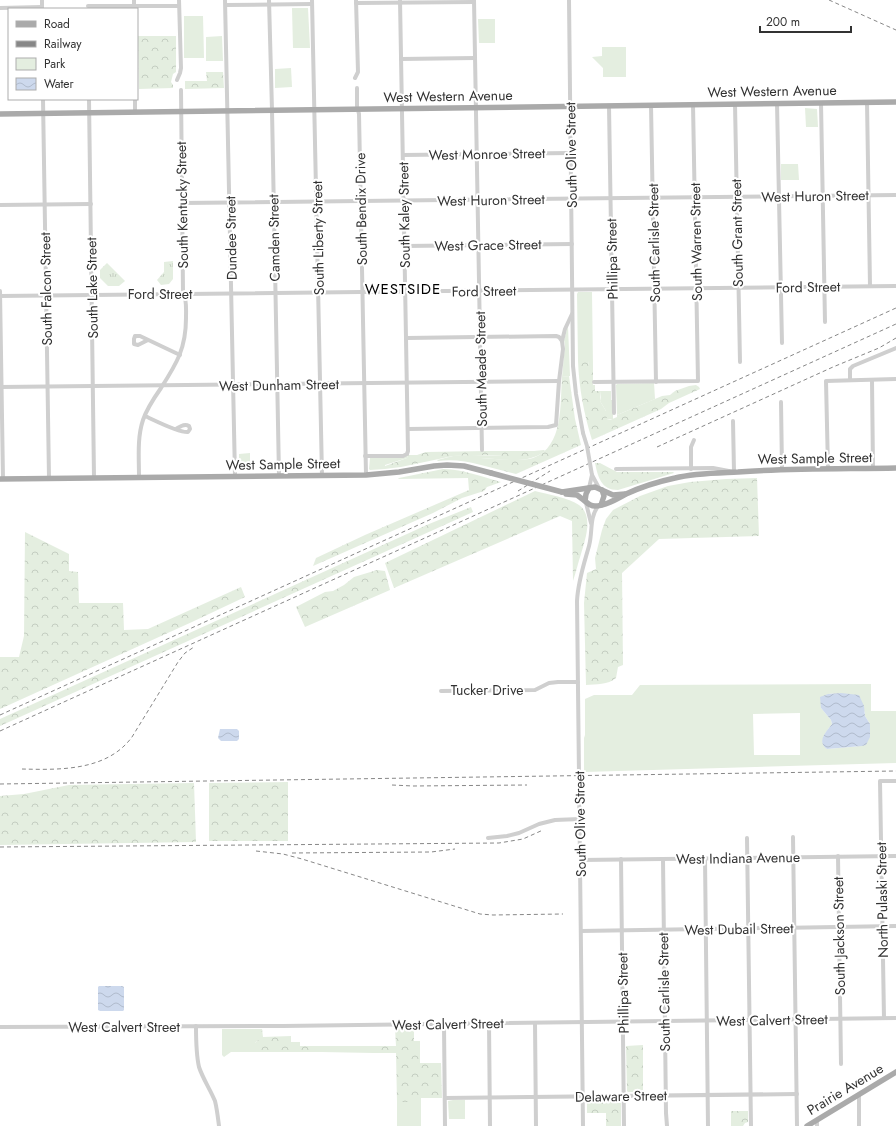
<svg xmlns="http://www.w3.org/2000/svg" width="896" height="1126" font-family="Jost,sans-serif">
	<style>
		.green { fill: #e4eee0; fill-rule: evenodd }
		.forest { fill: url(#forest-crowns) }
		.park { fill: url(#park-tufts) }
		.water { fill: url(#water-waves) }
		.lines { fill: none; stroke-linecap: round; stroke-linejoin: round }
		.minor { stroke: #cfcfcf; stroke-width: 4 }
		.major { stroke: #aaa; stroke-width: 5.5 }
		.rail { stroke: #878787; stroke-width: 1; stroke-dasharray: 4 3; stroke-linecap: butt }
		.minor-bridge { stroke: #cfcfcf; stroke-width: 4 }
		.major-bridge { stroke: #aaa; stroke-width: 5.5 }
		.labels { text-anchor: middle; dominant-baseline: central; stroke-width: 4; stroke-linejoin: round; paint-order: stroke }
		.street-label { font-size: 14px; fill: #323232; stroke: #fff }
		.neighbourhood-label { font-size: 15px; letter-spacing: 1px; fill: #000; stroke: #fff }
	</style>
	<defs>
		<pattern id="forest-crowns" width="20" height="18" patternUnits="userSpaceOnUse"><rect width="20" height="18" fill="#e4eee0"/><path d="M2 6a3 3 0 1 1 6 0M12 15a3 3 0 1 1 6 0" fill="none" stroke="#c4cdc1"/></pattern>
		<pattern id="park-tufts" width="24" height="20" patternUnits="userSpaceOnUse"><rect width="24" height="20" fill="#e4eee0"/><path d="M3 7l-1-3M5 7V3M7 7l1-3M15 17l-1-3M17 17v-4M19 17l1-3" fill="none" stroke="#c4cdc1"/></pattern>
		<pattern id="water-waves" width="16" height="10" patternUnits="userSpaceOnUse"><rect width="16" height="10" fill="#cdd9ed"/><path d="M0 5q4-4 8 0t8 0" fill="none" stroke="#b0bbcc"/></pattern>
	</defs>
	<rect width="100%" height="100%" fill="#fff"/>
	<g class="green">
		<polygon points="292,8 308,8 310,48 293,48"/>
		<polygon points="184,16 203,16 204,58 184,58"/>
		<polygon points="478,19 495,19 495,43 479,43"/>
		<polygon points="222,36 223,61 206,61 206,37"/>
		<polygon points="602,47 626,47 626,77 603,77 603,68 592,57 602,56"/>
		<polygon points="291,68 292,87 275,88 275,69"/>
		<polygon points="805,108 817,109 818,127 806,127"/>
		<polygon points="781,164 798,164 799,180 781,180"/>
		<polygon points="578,292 592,292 593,367 589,368 588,361 578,361 577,294"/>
		<polygon points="568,326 570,376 562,377 565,345 564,340"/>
		<polygon points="654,383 655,399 617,415 616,385 617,384"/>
		<polygon points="601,391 611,391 611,400 613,400 613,419 606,420 606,411 600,401 601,397"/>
		<path d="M544 450 545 451C528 465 502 459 481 458V465C466 461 452 459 438 461L437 460 453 456 471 455 513 456 534 453V451Z"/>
		<polygon points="250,453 250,471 239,471 239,454"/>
		<polygon points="408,455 407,458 385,465 385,469 370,470 369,469 370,458 402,458"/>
		<path d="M871 684V711H896V763L584 772V738L585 735V699L594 695H632L640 685ZM841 693 865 712V716L870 724 862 746 827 749C817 741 827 731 832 724L831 720 821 708 828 694ZM800 713V755H754L753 714Z"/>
		<polygon points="222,1029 258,1029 258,1040 255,1043 255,1052 231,1052 224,1057 222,1055"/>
		<polygon points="321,1046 374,1046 374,1053 321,1052"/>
		<polygon points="453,1100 465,1100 465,1119 449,1119 448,1101"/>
		<rect x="397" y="1102" width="24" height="24"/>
	</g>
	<g class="forest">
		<polygon points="138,36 176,36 176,72 173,74 171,82 173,85 173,88 139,89"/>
		<polygon points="206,72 223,72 224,88 185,89 185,81 207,81"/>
		<path d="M578 361H588L589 367H593V385H595V391H601L600 401 606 411 607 420H610L617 417V415L662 396 670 395 675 391 689 386 696 385 699 387 700 389 669 403 661 409 592 440C584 414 579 388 578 361Z"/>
		<path d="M569 376 575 419 581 445 516 474 481 465V458C496 459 520 462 533 458 564 447 560 403 562 377Z"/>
		<polygon points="485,451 534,451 534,453 527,457 485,455 453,456 401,467 385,469 385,466 407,458 408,455 417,455 426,452"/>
		<path d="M595 463H600L617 472H673L674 473 618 490C601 490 598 477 595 463Z"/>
		<path d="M443 469C466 470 479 476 501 482L487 487 484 491 462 498 433 513 313 566 316 558 365 535 469 490 468 478 398 479 399 478Z"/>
		<path d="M757 478 759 536 659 539 622 573 623 665 618 667 616 678C608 685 596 684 586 685L584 603 587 573 596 569 595 558 602 530 606 519 613 510 640 496 668 486 690 482 726 479Z"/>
		<path d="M535 491C547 494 569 498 579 505 594 516 585 540 581 554 578 563 576 572 573 581L572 521 560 516 394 588 385 563Z"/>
		<polygon points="471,507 473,512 431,531 0,726 0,719 429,524"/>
		<polygon points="25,532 69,554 69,571 78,572 79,603 123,603 124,630 148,629 241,587 245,597 192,622 0,709 0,657 19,657 24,636"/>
		<polygon points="377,570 385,571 390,590 305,627 296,607 325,592 333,591 344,585 354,577"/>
		<polygon points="288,782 288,841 209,841 209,783"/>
		<polygon points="194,783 196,842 0,845 0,796 24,794 69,785"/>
		<polygon points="395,1028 414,1028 414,1041 420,1041 420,1063 441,1063 442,1098 421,1098 421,1102 397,1102 396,1053 374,1053 374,1046 396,1046"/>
		<polygon points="258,1029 262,1029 263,1037 291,1036 291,1042 300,1042 300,1046 321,1046 321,1052 255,1052 255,1043 258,1040"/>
		<polygon points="643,1045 643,1092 628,1092 627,1091 626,1046"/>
		<polygon points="587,1099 621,1099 621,1126 606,1126 606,1113 587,1113"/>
		<polygon points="731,1111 748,1111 748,1122 745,1123 743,1126 731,1126"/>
	</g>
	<g class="park">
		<polygon points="173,261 173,279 169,284 161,285 157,280 164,272 164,262"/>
		<polygon points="107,263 125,281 119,286 108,286 100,278 100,270"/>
	</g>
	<g class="water">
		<path d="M841 693 859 695 864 706 865 716 870 724V737L866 745 862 746 850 747 827 749C816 741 827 731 832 724L831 720 821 708 820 697 828 694Z"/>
		<polygon points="220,729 237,729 239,731 239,739 237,741 221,741 218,738"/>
		<polygon points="99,986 122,986 124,987 124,1010 123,1011 100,1011 98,1010 98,987"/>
	</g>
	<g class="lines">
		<g class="minor">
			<polyline points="42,0 42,9"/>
			<polyline points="134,0 134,9"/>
			<polyline points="225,0 235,476"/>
			<polyline points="269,0 272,110 279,476"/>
			<polyline points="312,0 322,476"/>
			<polyline points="474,0 482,450"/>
			<polyline points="569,0 573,366 576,394 583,433"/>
			<polyline points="356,3 474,2"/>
			<polyline points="226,5 312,4"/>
			<polyline points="88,6 179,6"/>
			<polyline points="0,8 42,7"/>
			<polyline points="401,59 475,58"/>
			<polyline points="355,78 358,72 356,0"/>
			<polyline points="177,80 180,73 181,68 179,0"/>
			<polyline points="357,88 357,106 359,114 366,475"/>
			<polyline points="43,99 49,478"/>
			<polyline points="89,99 94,478"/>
			<polyline points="135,99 135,112"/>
			<polyline points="867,102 870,286"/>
			<polyline points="777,103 782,343"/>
			<polyline points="821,103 825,322"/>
			<polyline points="735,104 740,362"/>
			<polyline points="651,105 656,382"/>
			<polyline points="609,106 614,413"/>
			<polyline points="403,155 570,153"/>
			<polyline points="182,203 896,195"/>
			<polyline points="0,205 91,204"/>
			<polyline points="405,246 572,244"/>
			<polyline points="0,291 3,479"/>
			<polyline points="0,296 896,286"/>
			<polyline points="407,338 556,336 559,337 562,341"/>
			<polyline points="148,340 138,345 134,344 134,339 135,336 140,336 180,355"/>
			<polyline points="850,380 850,369 853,366 896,348"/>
			<polyline points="872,380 873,469"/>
			<polyline points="594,382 698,381 693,104"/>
			<polyline points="0,387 559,381"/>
			<polyline points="781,402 782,470"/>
			<path d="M145 416C154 420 179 433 188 432L190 429 189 426C184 423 180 427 176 429"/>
			<polyline points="408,429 548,427 556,425 559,381 563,349 562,341 565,329 572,314"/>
			<polyline points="365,456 403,456 407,454 408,451 400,0"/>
			<polyline points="616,469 713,468 734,472 733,421"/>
			<polyline points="691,469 691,447 694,440"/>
			<polyline points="828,469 826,381 896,379"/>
			<polyline points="592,475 599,488"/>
			<path d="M139 477C139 458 137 438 143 420 147 408 154 398 161 388 177 363 186 348 186 318 186 308 187 300 183 291L181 90"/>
			<polyline points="589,488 592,475"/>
			<polyline points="586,503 591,523"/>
			<polyline points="441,691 535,690 549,683 558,682 578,682"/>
			<polyline points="793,837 797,1126"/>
			<polyline points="488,838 507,836 519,833 539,824 555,820 580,819"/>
			<polyline points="747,838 751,1126"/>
			<polyline points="838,856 841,1064"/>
			<polyline points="705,858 708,1126"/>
			<polyline points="621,859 624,1126"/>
			<polyline points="663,859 666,1113 667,1126"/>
			<polyline points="581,860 896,856"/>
			<polyline points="581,931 896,926"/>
			<polyline points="884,1018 880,781 896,781"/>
			<polyline points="489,1023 490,1126"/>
			<polyline points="535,1023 536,1126"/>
			<polyline points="444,1024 445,1126"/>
			<path d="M196 1026C196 1040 196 1054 199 1067 203 1079 210 1089 215 1101 217 1109 218 1118 219 1126"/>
			<polyline points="0,1027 283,1026 896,1018"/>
			<polyline points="859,1095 859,1126"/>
			<polyline points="445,1098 797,1094"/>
			<polyline points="817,1120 817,1126"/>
			<path d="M583 1126 577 601C578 581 584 564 589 546 593 531 589 519 598 506"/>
		</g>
		<g class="major">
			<polyline points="0,114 896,102"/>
			<polyline points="0,479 366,475 399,472 434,466 447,465 464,466 491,473"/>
			<path d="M589 488 586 494 585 501C588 504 591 506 595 506 605 506 617 499 626 494 639 488 661 481 675 478 695 473 717 473 738 472 791 468 843 469 896 468"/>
			<polyline points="562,492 595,487 613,495 625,494"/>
			<polyline points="566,494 577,495 585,501"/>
			<polyline points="601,505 604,496 602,490"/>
			<polyline points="807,1126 896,1072"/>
		</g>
		<g class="rail">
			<polyline points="829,0 896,30"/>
			<polyline points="657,447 833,367 879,348 896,338"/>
			<polyline points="518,491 550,471"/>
			<polyline points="0,715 896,308"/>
			<polyline points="0,731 896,324"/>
			<path d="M22 769C60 770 107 771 132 737L178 662 185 653 194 647"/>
			<polyline points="0,784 896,771"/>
			<polyline points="392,785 413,786 527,785"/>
			<polyline points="0,847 499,843 523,839 543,830"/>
			<polyline points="256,851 283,854 302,859 480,914 493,915 563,914"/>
			<polyline points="292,853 431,852 455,849"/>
		</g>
		<polyline class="minor-bridge" points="583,433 587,446 592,475"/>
		<polyline class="major-bridge" points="491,473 562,492"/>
	</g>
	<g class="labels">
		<g class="street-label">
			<text transform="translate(772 91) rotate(-1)">West Western Avenue</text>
			<text transform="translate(448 96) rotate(-1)">West Western Avenue</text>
			<text transform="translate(487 154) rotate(-1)">West Monroe Street</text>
			<text transform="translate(571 155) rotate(-91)">South Olive Street</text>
			<text transform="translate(815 196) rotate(-1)">West Huron Street</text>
			<text transform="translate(491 200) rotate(-1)">West Huron Street</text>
			<text transform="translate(182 205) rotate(-91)">South Kentucky Street</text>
			<text transform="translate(361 209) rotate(-91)">South Bendix Drive</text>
			<text transform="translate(404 215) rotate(-91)">South Kaley Street</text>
			<text transform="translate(737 233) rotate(-91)">South Grant Street</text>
			<text transform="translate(231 238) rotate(-91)">Dundee Street</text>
			<text transform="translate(274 238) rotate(-91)">Camden Street</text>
			<text transform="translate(318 238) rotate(-91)">South Liberty Street</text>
			<text transform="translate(696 242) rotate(-91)">South Warren Street</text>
			<text transform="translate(654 243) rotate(-91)">South Carlisle Street</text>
			<text transform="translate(488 245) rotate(-1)">West Grace Street</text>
			<text transform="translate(612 259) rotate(-91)">Phillipa Street</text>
			<text transform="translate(808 287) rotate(-1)">Ford Street</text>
			<text transform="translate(92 288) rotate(-91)">South Lake Street</text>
			<text transform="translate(46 289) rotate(-91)">South Falcon Street</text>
			<text transform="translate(484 291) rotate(-1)">Ford Street</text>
			<text x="160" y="294">Ford Street</text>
			<text transform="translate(481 369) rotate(-91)">South Meade Street</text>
			<text transform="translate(279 385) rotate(-1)">West Dunham Street</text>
			<text transform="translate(815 458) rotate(-1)">West Sample Street</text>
			<text transform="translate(283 464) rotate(-1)">West Sample Street</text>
			<text x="487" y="690">Tucker Drive</text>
			<text transform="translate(580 824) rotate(-91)">South Olive Street</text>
			<text transform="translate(738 858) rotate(-1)">West Indiana Avenue</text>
			<text transform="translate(882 900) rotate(-91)">North Pulaski Street</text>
			<text transform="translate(739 929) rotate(-1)">West Dubail Street</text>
			<text transform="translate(839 936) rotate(-91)">South Jackson Street</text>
			<text transform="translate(664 992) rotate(-91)">South Carlisle Street</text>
			<text transform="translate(623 993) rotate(-91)">Phillipa Street</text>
			<text transform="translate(772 1020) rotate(-1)">West Calvert Street</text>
			<text transform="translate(448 1024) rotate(-1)">West Calvert Street</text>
			<text x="124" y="1027">West Calvert Street</text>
			<text transform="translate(845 1089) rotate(-31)">Prairie Avenue</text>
			<text transform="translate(621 1096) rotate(-1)">Delaware Street</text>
		</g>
		<g class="neighbourhood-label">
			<text x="403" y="289">WESTSIDE</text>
		</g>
	</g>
	<rect x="8" y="8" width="130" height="92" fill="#ffffff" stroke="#adadad"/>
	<rect x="16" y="21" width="20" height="6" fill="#aaaaaa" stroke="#adadad"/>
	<text x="44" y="28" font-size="12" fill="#323232">Road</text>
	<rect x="16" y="41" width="20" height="6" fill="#878787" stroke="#adadad"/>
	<text x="44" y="48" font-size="12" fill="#323232">Railway</text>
	<rect x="16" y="58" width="20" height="12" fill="#e4eee0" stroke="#adadad"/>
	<text x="44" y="68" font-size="12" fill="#323232">Park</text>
	<rect x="16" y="78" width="20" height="12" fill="url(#water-waves)" stroke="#adadad"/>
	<text x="44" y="88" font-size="12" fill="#323232">Water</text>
	<path d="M760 26v6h91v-6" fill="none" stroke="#323232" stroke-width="2"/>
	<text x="766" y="26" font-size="12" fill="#323232" stroke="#ffffff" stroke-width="3" paint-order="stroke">200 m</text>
</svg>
